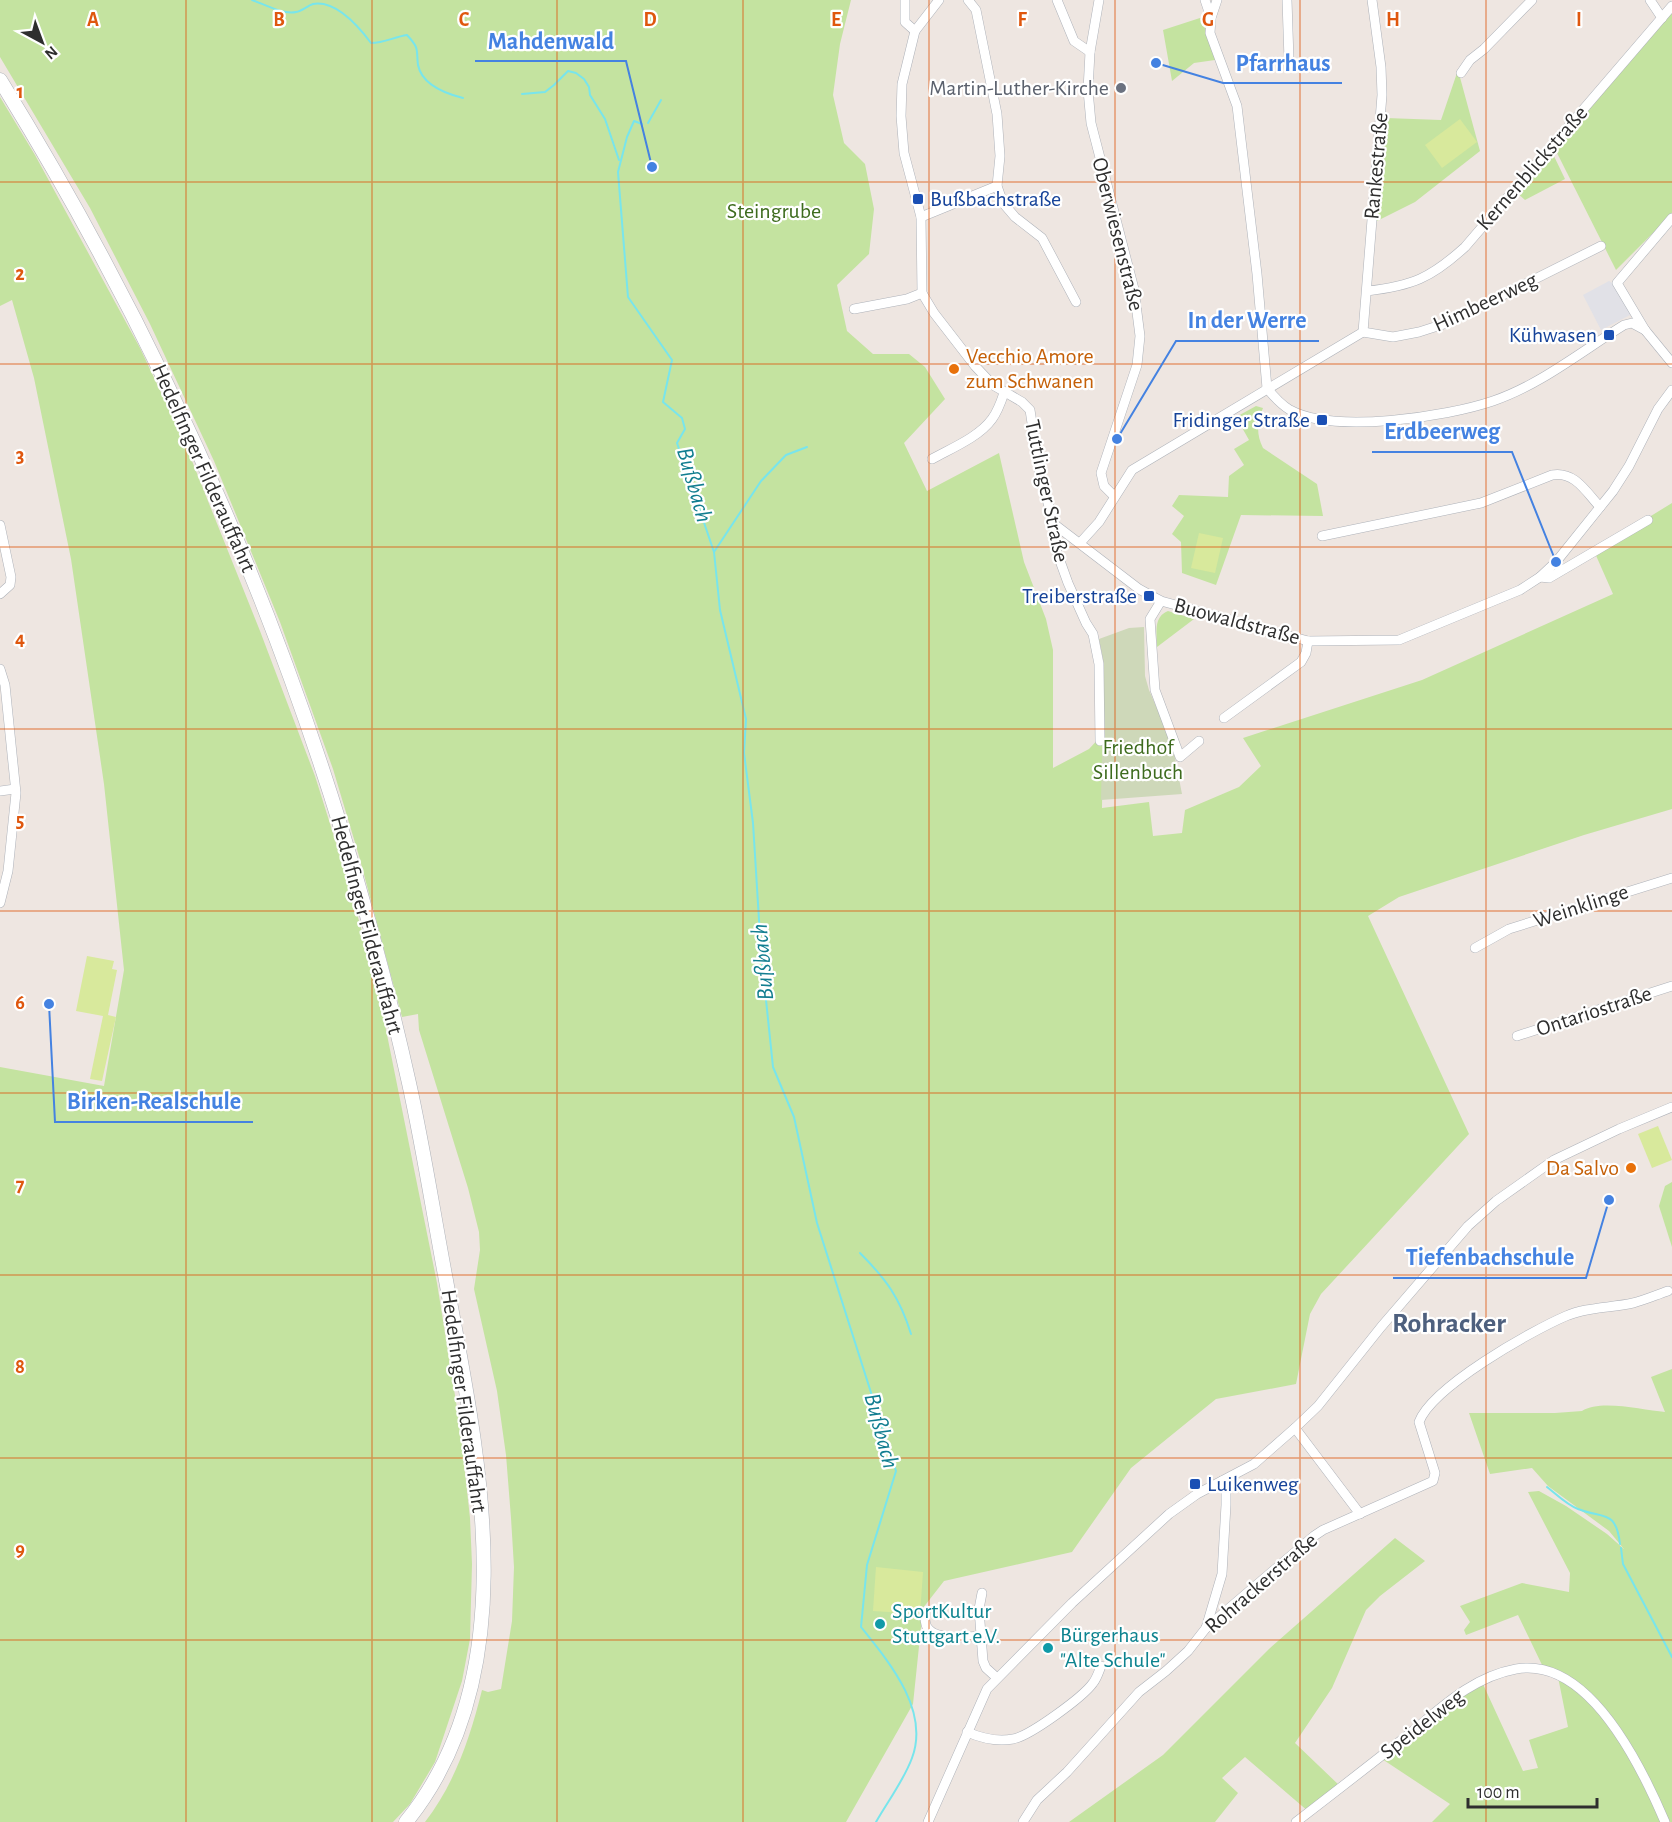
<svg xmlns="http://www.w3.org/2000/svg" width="1672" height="1822" font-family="'Alegreya Sans',sans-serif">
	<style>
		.industrial { fill: #e1e1e7 }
		.green { fill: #c4e3a0 }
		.cemetery { fill: #ced8b9 }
		.pitch { fill: #d8e99c }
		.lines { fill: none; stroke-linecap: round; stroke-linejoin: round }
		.stream { stroke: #78e5ec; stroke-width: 2 }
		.minor-casing { stroke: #aeb2b9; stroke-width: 10 }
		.secondary-casing { stroke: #aeb2b9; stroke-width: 15 }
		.minor { stroke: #fff; stroke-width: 9 }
		.secondary { stroke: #fff; stroke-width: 14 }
		.grid { fill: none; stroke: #df570e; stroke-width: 1.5; stroke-opacity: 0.55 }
		.worship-dot { fill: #6b7280; stroke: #fff; stroke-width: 2 }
		.transit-dot { fill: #1a4fb4; stroke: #fff; stroke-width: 2 }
		.food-dot { fill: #e8710a; stroke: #fff; stroke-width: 2 }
		.culture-dot { fill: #0f9aa8; stroke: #fff; stroke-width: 2 }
		.labels { text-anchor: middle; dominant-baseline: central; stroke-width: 4.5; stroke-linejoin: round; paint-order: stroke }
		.worship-label { font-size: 22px; fill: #5b616d; stroke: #fff; text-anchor: end }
		.street-label { font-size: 22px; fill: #2e2e2e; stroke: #fff }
		.transit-label { font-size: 22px; fill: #164399; stroke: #fff; text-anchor: end }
		.park-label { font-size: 22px; fill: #3d6b1d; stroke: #fff }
		.food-label { font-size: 22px; fill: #c56008; stroke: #fff; text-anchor: start }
		.culture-label { font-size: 22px; fill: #0d838f; stroke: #fff; text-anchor: start }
		.water-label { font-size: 24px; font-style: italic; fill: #127e90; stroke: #fff }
		.district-label { font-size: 28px; font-weight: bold; fill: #4e607e; stroke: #fff }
		.grid-label { font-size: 20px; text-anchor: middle; font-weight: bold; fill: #df570e; stroke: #fff; stroke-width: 4.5; stroke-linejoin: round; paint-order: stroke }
		.leader { fill: none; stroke: #4482e1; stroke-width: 2 }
		.callout-dot { fill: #4482e1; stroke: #fff; stroke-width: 2 }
		.callout-label { font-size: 24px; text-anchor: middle; font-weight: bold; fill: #4482e1; stroke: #fff; stroke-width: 4.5; stroke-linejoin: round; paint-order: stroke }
	</style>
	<rect width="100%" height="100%" fill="#eee6e1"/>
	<polygon class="industrial" points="1609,281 1614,284 1632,314 1601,330 1583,295"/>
	<g class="green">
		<path d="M0 0H851L840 44 833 95 844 143 865 164 874 209 869 254 837 285 847 331 873 354H909L925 367 945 399 904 443 927 491 999 453 1024 562 1046 619 1053 650V768L1089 749 1103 734 1102 808 1149 802 1153 836 1182 833 1185 810 1239 787 1261 766 1243 738 1422 680 1613 594 1594 551 1672 503V809L1584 835 1399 897 1368 916 1469 1134 1321 1294 1310 1314 1296 1384 1216 1399 1131 1468 1072 1552 944 1581 923 1608 913 1704 846 1822H425C455 1783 470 1738 482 1690L488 1692 501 1689 512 1621 514 1567 511 1518 506 1455 497 1391 474 1289 480 1250 479 1232 468 1188 419 1030 418 1014 402 1017 359 856 333 769 280 622 214 461 150 324 90 208 0 57Z"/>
		<polygon points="1672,11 1672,214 1616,270 1555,149"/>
		<polygon points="1203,17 1215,60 1194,63 1172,81 1163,30"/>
		<polygon points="1458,70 1480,151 1415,202 1377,221 1386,118 1441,120"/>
		<polygon points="0,97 35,155 140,348 184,441 260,631 315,776 348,881 378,990 437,1283 460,1427 470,1518 472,1564 470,1639 462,1681 435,1762 410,1804 393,1822 0,1822 0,1067 104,1086 124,970 104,784 71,559 34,378 12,300 0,306"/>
		<polygon points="1552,152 1565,179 1525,200 1516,192"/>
		<path d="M1256 406 1263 408C1257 422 1256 434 1263 448L1317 484 1323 516 1241 515 1216 585 1182 573 1181 542 1172 534 1184 516 1172 506 1179 495 1228 497 1229 476 1244 465 1234 449 1249 440 1236 417Z"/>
		<path d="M1168 611 1194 619 1157 647C1157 633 1153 617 1168 611Z"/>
		<polygon points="1672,1182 1672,1247 1659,1206 1665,1186"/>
		<path d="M1672 1369V1822H1432L1450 1804 1379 1757 1482 1682 1523 1771 1538 1768 1529 1740 1568 1727 1558 1677 1599 1703C1579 1683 1570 1677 1543 1667L1518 1615 1466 1635 1464 1630 1470 1622 1460 1606 1522 1583 1569 1592 1570 1573 1528 1492 1539 1491 1566 1506 1607 1534 1624 1549 1609 1531 1548 1486 1532 1468 1490 1474 1469 1413H1555L1582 1411C1600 1399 1643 1410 1665 1412L1651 1377Z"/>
		<polygon points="1395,1538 1425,1561 1380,1596 1366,1610 1332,1688 1295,1743 1341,1787 1309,1812 1245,1757 1222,1778 1238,1793 1215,1822 1069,1822 1163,1755 1269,1649"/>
	</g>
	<polygon class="cemetery" points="1144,627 1145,676 1149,690 1167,732 1175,758 1182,794 1101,800 1104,665 1099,639 1129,628"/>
	<g class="pitch">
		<polygon points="1460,119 1477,142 1442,168 1425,145"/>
		<polygon points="1199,533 1223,538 1215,573 1191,568"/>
		<polygon points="87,956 114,961 112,969 117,970 108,1015 116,1017 102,1081 90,1079 103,1016 76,1011"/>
		<polygon points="1658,1126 1672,1160 1652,1168 1638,1134"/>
		<polygon points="876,1567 923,1572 920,1614 873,1611"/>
	</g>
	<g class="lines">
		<g class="stream">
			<path d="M252 0C264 4 283 15 296 12 302 11 307 6 313 4 336 0 359 27 371 43 384 43 394 37 407 35 420 49 416 49 418 65 422 85 447 94 463 98"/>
			<polyline points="522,94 545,92 554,85 568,71 576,73 584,79 589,87 590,95 605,119 619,160"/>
			<polyline points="648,123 661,100"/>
			<path d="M642 124 634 121 627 137 618 172 628 297 672 360 663 402 682 418 685 429 677 443 714 552 720 610 746 719 744 753 753 823 761 952 773 1067 794 1117 817 1223 896 1471 867 1565 861 1627C889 1662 930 1710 912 1758 904 1780 888 1801 876 1822"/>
			<polyline points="714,552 761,481 786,455 807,447"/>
			<path d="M860 1253C886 1279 900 1298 911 1334"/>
			<path d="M1547 1487C1556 1494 1567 1505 1578 1509 1603 1519 1616 1509 1620 1544"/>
			<polyline points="1621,1548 1623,1564 1672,1657"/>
		</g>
		<defs>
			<g id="minor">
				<polyline points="905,0 905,22 915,31"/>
				<polyline points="939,0 915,31 902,84 901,116 904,153 921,217 922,293 934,313 975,366 993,385 1022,402 1030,410 1040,475 1054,524 1055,547 1068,583 1086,623 1093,634 1099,664 1100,741"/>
				<polyline points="968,0 976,10 997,114 1000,156 997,186 1003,203 1015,217 1042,238 1076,302"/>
				<polyline points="1057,0 1074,41 1090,52"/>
				<polyline points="1099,0 1090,52 1088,90 1091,123 1134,289 1140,336 1137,365 1101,473 1104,486 1114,496"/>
				<polyline points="1205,0 1211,18 1210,33 1237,106 1257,274 1267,388"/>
				<polyline points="1287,0 1289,60"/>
				<polyline points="1650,0 1662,18"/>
				<polyline points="1211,18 1217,0"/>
				<polyline points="1461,73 1470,60 1484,49 1532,0"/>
				<polyline points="921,217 997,186"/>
				<polyline points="1672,218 1617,283 1645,330 1672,363"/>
				<path d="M1367 291C1412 286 1431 278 1465 247L1672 6"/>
				<polyline points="854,309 907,299 922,293"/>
				<polyline points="1363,332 1382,95 1381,67 1372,0"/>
				<polyline points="1363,332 1393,337 1419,332 1447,323 1601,246"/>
				<path d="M1267 388C1274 397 1280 404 1290 410 1334 434 1446 417 1493 401 1540 385 1582 351 1624 325L1632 323 1645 330"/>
				<path d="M932 459C952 448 979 437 992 419 998 411 1001 402 1004 393"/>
				<polyline points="1054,524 1139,589 1161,601 1308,641 1399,640 1520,590 1540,577 1556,562 1613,491 1629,466 1658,409 1672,390"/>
				<polyline points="0,525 11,577 10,585 0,594"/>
				<path d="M1322 536 1481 503 1552 475C1575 471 1586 492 1600 507"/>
				<polyline points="1080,543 1099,522 1132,470 1363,332"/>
				<polyline points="1540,577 1549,578 1648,520"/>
				<polyline points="1161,601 1150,619 1155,690 1180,757 1199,741"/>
				<polyline points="0,669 5,685 16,793 8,871 0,903"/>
				<polyline points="1224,718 1301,662 1306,653 1308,641"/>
				<polyline points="0,791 15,789"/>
				<polyline points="1475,948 1509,929 1672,878"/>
				<polyline points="1517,1036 1672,986"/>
				<polyline points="1295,1428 1360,1514"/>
				<polyline points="982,1593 979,1609 983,1661 986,1668 997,1678"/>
				<path d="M924 1612C925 1617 925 1624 927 1627 935 1641 968 1637 980 1636"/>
				<polyline points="1206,1628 1222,1574 1226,1505 1226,1491 1222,1481"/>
				<path d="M967 1732C981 1738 997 1742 1013 1739 1030 1736 1083 1697 1093 1683 1097 1678 1099 1671 1101 1666"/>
				<polyline points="928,1822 987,1689 1072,1603 1169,1514 1197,1494 1254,1464 1295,1428 1318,1406 1381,1327 1468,1226 1496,1201 1554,1160 1619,1129 1672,1107"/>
				<path d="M1023 1822 1037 1800 1067 1772 1139 1692 1166 1671 1188 1651 1206 1628 1314 1536 1323 1530 1433 1481 1435 1473 1419 1422C1432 1387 1531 1331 1566 1316 1586 1307 1611 1308 1633 1303 1645 1300 1656 1295 1668 1291"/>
				<path d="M1296 1822C1334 1793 1371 1764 1408 1735 1441 1708 1472 1677 1516 1669 1589 1656 1642 1768 1665 1822"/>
			</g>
			<path id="secondary" d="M0 80C145 315 261 567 342 831 368 914 390 998 409 1083 423 1146 433 1211 445 1275 477 1449 529 1671 406 1822"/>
		</defs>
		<use href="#minor" class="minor-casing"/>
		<use href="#secondary" class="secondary-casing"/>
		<use href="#minor" class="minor"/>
		<use href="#secondary" class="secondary"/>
	</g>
	<path class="grid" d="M186 0V1822M372 0V1822M557 0V1822M743 0V1822M929 0V1822M1115 0V1822M1300 0V1822M1486 0V1822M0 182H1672M0 364H1672M0 547H1672M0 729H1672M0 911H1672M0 1093H1672M0 1275H1672M0 1458H1672M0 1640H1672"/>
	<circle class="worship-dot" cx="1121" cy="88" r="6"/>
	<g class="transit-dot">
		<rect x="912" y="193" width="12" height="12" rx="3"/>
		<rect x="1603" y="329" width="12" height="12" rx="3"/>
		<rect x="1316" y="414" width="12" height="12" rx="3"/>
		<rect x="1143" y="590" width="12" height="12" rx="3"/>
		<rect x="1189" y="1478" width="12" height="12" rx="3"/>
	</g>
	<g class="food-dot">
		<circle cx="954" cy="369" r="6"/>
		<circle cx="1631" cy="1168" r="6"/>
	</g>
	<g class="culture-dot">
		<circle cx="880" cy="1624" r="6"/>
		<circle cx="1048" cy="1648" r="6"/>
	</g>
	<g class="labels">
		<g class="worship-label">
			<text x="1109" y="88">Martin-Luther-Kirche</text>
		</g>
		<g class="street-label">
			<text transform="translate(1376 166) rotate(-85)">Rankestraße</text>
			<text transform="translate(1532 168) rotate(-49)">Kernenblickstraße</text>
			<text transform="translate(1118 234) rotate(76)">Oberwiesenstraße</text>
			<text transform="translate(1485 302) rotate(-25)">Himbeerweg</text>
			<text transform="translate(204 468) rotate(66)">Hedelfinger Filderauffahrt</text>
			<text transform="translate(1047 491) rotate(78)">Tuttlinger Straße</text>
			<text transform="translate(1237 621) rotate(15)">Buowaldstraße</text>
			<text transform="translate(1581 906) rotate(-18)">Weinklinge</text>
			<text transform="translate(367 925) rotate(75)">Hedelfinger Filderauffahrt</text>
			<text transform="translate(1594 1011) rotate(-18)">Ontariostraße</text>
			<text transform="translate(464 1401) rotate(82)">Hedelfinger Filderauffahrt</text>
			<text transform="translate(1261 1583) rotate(-41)">Rohrackerstraße</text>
			<text transform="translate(1422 1724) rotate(-38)">Speidelweg</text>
		</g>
		<g class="transit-label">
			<text x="930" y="199" text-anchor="start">Bußbachstraße</text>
			<text x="1597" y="335">Kühwasen</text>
			<text x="1310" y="420">Fridinger Straße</text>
			<text x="1137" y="596">Treiberstraße</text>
			<text x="1207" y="1484" text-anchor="start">Luikenweg</text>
		</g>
		<g class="park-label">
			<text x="774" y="211">Steingrube</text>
			<text x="1138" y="747">Friedhof<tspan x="1138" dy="25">Sillenbuch</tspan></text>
		</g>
		<g class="food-label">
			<text x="966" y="356">Vecchio Amore<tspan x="966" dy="25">zum Schwanen</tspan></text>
			<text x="1619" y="1168" text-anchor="end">Da Salvo</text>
		</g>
		<g class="culture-label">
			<text x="892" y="1611">SportKultur<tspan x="892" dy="25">Stuttgart e.V.</tspan></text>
			<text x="1060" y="1635">Bürgerhaus<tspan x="1060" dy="25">"Alte Schule"</tspan></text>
		</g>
		<g class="water-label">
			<text transform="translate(694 485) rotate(74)">Bußbach</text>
			<text transform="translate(763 962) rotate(-95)">Bußbach</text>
			<text transform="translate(881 1431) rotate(75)">Bußbach</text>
		</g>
		<g class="district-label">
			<text x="1449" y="1324">Rohracker</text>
		</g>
	</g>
	<g class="grid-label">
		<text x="93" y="26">A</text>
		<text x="279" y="26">B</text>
		<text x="464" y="26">C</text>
		<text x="650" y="26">D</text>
		<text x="836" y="26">E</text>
		<text x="1022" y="26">F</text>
		<text x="1208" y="26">G</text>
		<text x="1393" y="26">H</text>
		<text x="1579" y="26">I</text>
		<text x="20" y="98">1</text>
		<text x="20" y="280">2</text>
		<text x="20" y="462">3</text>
		<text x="20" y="645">4</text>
		<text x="20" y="827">5</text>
		<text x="20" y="1009">6</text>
		<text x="20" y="1191">7</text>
		<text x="20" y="1373">8</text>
		<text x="20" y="1556">9</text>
	</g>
	<path class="leader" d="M652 167L626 61H475M1156 63L1223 83H1342M1117 439L1176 341H1319M1556 562L1512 452H1372M49 1004L55 1122H253M1609 1200L1586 1278H1393"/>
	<g class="callout-dot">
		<circle cx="652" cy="167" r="6"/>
		<circle cx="1156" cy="63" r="6"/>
		<circle cx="1117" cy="439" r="6"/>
		<circle cx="1556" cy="562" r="6"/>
		<circle cx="49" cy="1004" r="6"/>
		<circle cx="1609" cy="1200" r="6"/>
	</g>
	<g class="callout-label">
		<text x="551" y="49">Mahdenwald</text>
		<text x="1283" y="71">Pfarrhaus</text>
		<text x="1247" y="328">In der Werre</text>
		<text x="1442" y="439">Erdbeerweg</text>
		<text x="154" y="1109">Birken-Realschule</text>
		<text x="1490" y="1265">Tiefenbachschule</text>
	</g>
	<g transform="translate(42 42) rotate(139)" stroke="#ffffff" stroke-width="4.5" paint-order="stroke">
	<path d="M0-4.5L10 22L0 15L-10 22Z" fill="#2e2e2e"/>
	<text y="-9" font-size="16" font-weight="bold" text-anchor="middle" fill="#2e2e2e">N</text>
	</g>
	<path d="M1468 1798v9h129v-9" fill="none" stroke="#2e2e2e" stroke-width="3"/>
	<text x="1477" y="1798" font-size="18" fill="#2e2e2e" stroke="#ffffff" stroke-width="4.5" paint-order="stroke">100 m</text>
</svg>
